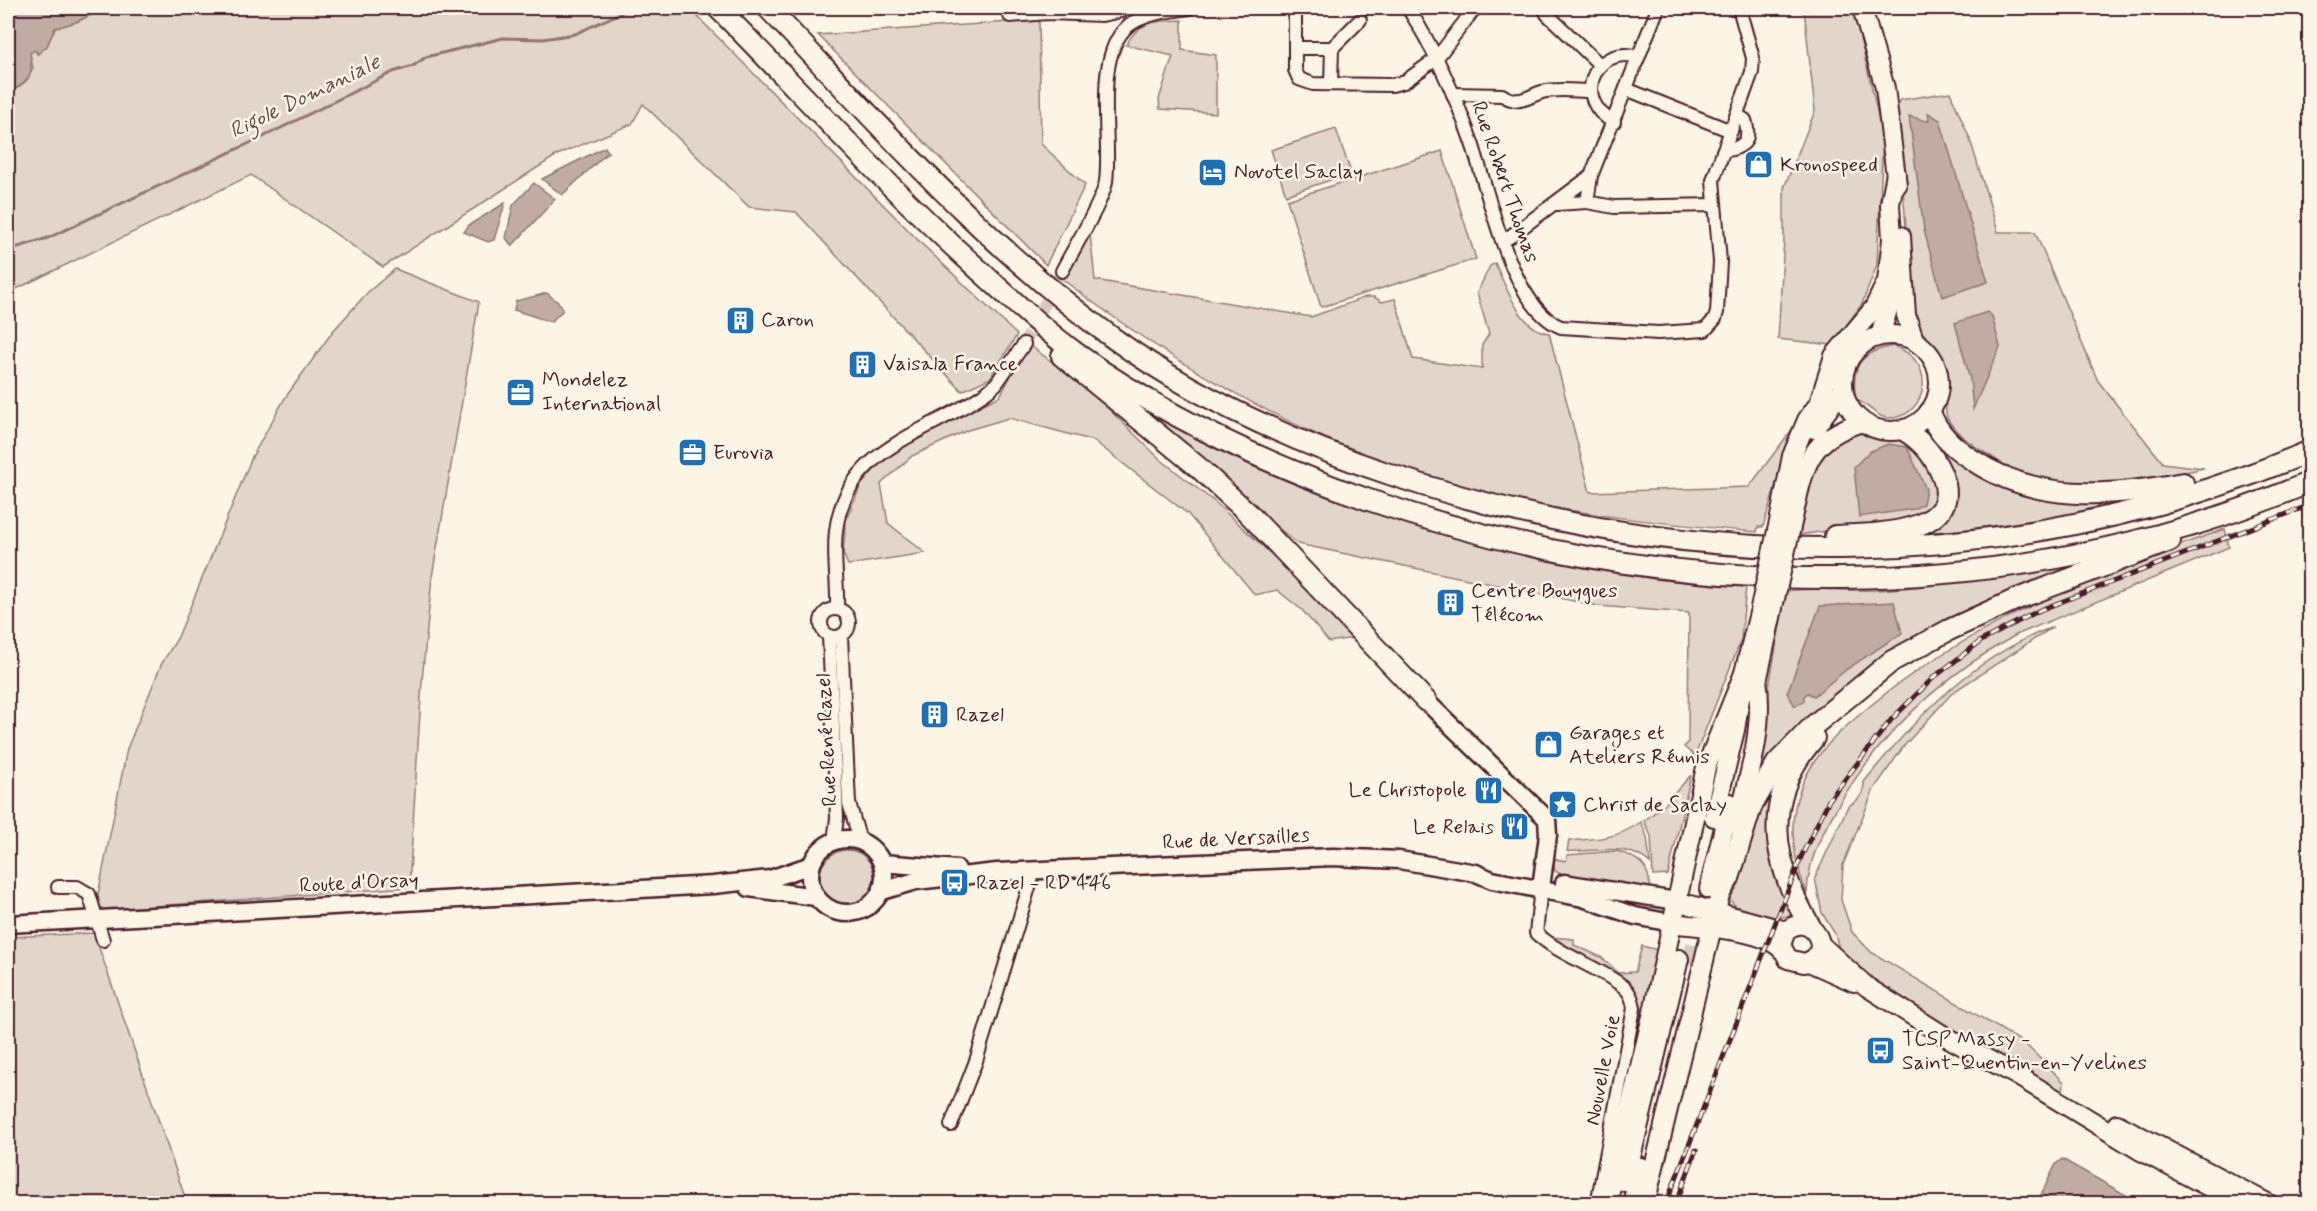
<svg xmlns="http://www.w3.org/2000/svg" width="2317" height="1211" font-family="Mynerve,sans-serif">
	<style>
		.green { fill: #e2d5ca; stroke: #967a7a; stroke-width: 1.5 }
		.water { fill: #c0aca5; stroke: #917474; stroke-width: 1.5 }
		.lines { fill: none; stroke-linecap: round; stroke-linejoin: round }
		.stream { stroke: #917474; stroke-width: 3 }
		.minor-tunnel { stroke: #d8cac0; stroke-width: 12; stroke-dasharray: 12 6; stroke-linecap: butt }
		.primary-tunnel { stroke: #d8cac0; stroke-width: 18; stroke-dasharray: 18 9; stroke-linecap: butt }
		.minor-casing { stroke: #4a1f2b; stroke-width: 16 }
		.secondary-casing { stroke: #4a1f2b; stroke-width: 21 }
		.primary-casing { stroke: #4a1f2b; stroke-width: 22 }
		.trunk-casing { stroke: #4a1f2b; stroke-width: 24 }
		.minor { stroke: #fcf5e5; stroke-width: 12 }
		.secondary { stroke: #fcf5e5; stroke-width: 16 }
		.primary { stroke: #fcf5e5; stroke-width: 18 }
		.trunk { stroke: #fcf5e5; stroke-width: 20 }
		.rail-casing { stroke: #4a1f2b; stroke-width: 5 }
		.rail { stroke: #fcf5e5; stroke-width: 3; stroke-dasharray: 9; stroke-linecap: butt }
		.primary-bridge-casing { stroke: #4a1f2b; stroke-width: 22; stroke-linecap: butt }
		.primary-bridge { stroke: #fcf5e5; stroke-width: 18 }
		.labels { text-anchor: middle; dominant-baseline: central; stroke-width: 5; stroke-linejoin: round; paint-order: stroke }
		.poi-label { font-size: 21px; fill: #4a1f2b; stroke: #fcf5e5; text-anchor: start }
		.street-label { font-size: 21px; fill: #4a1f2b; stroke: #fcf5e5 }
		.water-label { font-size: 22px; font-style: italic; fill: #6d4950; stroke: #fcf5e5 }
	</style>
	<rect width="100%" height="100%" fill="#fcf5e5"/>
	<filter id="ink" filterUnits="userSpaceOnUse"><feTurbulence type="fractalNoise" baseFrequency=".0167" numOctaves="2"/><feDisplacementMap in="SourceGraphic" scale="12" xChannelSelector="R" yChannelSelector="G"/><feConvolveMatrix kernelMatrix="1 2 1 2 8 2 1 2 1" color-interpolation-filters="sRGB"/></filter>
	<g filter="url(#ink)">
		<g class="green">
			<polygon points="106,8 689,8 924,246 1017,335 990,378 962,391 796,212 749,207 643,104 632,124 557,155 383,267 251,175 8,293 8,93 19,87 33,69 30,53 35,49 37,54 47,46 55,28 76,22"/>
			<polygon points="1815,8 1851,8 1855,14 1883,137 1877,265 1862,304 1832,345 1778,339 1784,239 1784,188 1815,111 1804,9 1815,12"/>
			<polygon points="1039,20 1041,144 1085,185 1046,265 818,35"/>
			<path d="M1182 20V50L1216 55V113L1160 109 1159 99 1173 56 1126 45C1139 20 1157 21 1182 20Z"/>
			<path d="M1950 92 1970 139 1998 232H2035L2098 381 2163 463 2204 468C2142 482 2079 497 2019 473 2008 468 1997 460 1987 454 1974 446 1953 431 1947 417 1943 406 1947 396 1947 385 1947 358 1932 341 1913 323L1897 107 1900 100Z"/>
			<polygon points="1336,129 1351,173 1286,195 1271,150"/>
			<polygon points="1442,151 1476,259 1321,307 1287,200"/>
			<path d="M1089 224 1095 280 1311 317 1366 297H1374L1382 302 1395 299 1413 359 1482 369V345L1489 334 1477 293 1490 266 1495 263C1505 285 1521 331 1549 333L1590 492 1749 487 1793 428 1763 527H1758L1757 532C1667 524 1576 515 1488 494 1331 455 1189 377 1062 279Z"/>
			<polygon points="395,269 479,302 432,577 422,681 409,887 102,910 99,904 98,895 127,749 161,665 178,637 252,457 285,398 333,331 368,292"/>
			<polygon points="1028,344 1087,388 1160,459 1216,503 1283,565 1353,638 1329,642 1302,610 1277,590 1255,595 1188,514 1094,441 1009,418 968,430 912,456 881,484 888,523 925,553 848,565 843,553 846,520 861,485 882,461 912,440 1000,396"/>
			<path d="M1893 346C1944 362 1923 426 1883 417 1874 414 1866 403 1856 400 1850 367 1860 352 1893 346Z"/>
			<path d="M1128 399C1260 484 1425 537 1579 565 1604 569 1630 575 1655 579 1685 582 1716 584 1746 587L1741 640 1695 756 1684 747 1688 743 1689 613 1598 606 1298 544 1187 453Z"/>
			<path d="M1858 431 1881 439 1902 438 1912 442 1937 481 1938 499 1929 512 1912 519 1798 535C1805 488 1807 448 1858 431Z"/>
			<path d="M1933 437 1976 472 2139 494C2072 518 2002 528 1932 533V530L1941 521 1928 439Z"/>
			<path d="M2225 529 2229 547 2016 635C1942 676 1883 731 1839 804 1822 833 1808 859 1807 893 1789 851 1786 808 1811 767 1824 745 1845 727 1864 711 1966 624 2100 573 2225 529Z"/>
			<path d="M2122 553 1969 608 1906 646 1750 793 1786 591C1817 586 1847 592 1878 590 1960 585 2041 568 2122 553Z"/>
			<path d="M2053 627 1953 692 1904 746 1874 789 1843 865 1841 900 1852 932 1871 952 2024 1043 2064 1082 2063 1092 1992 1055 1857 969 1841 956 1835 934 1822 913 1815 878 1848 806C1859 801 1864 794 1864 782 1916 717 1974 656 2053 627Z"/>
			<polygon points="1794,754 1780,789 1797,914 1774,919 1735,906 1728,897 1743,839"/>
			<polygon points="1691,775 1668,875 1653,876 1651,836 1644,821 1666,803"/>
			<path d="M1641 822 1647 837 1650 863C1625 841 1597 853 1567 851L1569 841C1599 838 1614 840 1641 822Z"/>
			<circle cx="847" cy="877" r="27"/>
			<path d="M1617 851C1639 858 1650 865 1650 890L1566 877 1555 871 1553 859 1566 861 1567 855Z"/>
			<polygon points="94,933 187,1203 8,1203 8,937"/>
			<polygon points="1550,937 1574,939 1574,945 1601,957 1619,973 1635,972 1642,946 1662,951 1634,1071 1627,1071 1641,1011 1638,1000"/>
		</g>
		<g class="water">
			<path d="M8 8H106L76 22 55 28 47 46 38 54 35 50 30 53C34 77 29 82 8 93Z"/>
			<polygon points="1928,113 1940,120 1988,282 1942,297 1924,230 1909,116 1926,121 1929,120"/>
			<polygon points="605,147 608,152 562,195 542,179"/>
			<polygon points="534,183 555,199 512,246 506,238 513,205"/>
			<polygon points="505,203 494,240 488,242 464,232 469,225"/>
			<polygon points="547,293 561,305 562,311 551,322 514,310 516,301"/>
			<polygon points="1987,312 1992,316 2000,347 1973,409 1970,379 1955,323"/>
			<polygon points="1888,444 1907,447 1926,489 1923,504 1914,509 1859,517 1854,467 1869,452"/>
			<polygon points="1894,602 1902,633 1847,669 1814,696 1808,693 1804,696 1804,701 1795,706 1787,693 1820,606"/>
			<polygon points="2062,1159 2140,1203 2037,1203 2056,1164"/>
		</g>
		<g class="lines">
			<polyline class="stream" points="8,250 48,238 265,136 393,72 413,66 426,57 503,38 543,39 575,34 627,10"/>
			<polyline class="minor-tunnel" points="1024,344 1062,271"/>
			<polyline class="primary-tunnel" points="1691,962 1709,889"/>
			<defs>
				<g id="minor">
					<polyline points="1295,8 1295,70 1299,79 1313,84 1392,85 1404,82 1436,59 1475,8"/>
					<path d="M1408 8C1434 49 1456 97 1472 143 1489 192 1510 307 1561 327L1658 333 1705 330 1715 319 1717 312 1720 262 1713 180 1752 72 1753 58 1739 8"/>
					<polyline points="1544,8 1547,14 1600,65"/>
					<polyline points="1010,16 1048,13 1102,15 1121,11"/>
					<polyline points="1295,48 1332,48 1331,84"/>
					<polyline points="1332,48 1360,20"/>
					<polyline points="1626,89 1731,131"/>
					<path d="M1453 94 1502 95C1520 106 1526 97 1542 92 1556 88 1576 91 1590 91"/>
					<path d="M1614 122C1571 101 1594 44 1638 57"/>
					<path d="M1723 151C1743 148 1752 142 1745 120L1737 115"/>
					<polyline points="1587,202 1614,207 1715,205"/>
					<polyline points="1557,204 1587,202 1591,176 1658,8"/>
					<polyline points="1502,240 1508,238 1591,176"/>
					<path d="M1062 271C1072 251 1104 200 1106 181 1112 140 1092 57 1128 26 1144 13 1170 11 1189 8"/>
					<path d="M837 609C838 583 833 556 836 531 846 446 929 434 987 392L996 384 1024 344"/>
					<circle cx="835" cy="623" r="14"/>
					<polyline points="829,636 837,818 834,841"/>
					<polyline points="841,636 849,803 860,841"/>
					<polyline points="58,887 77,887 89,894 103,940"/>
					<path d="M1541 888 1536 933C1562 957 1598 966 1624 987 1631 993 1633 1001 1634 1008L1597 1204"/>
					<polyline points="951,1125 976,1061 1034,871"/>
				</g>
				<g id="secondary">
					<polyline points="1426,701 1547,819 1548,835 1541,888"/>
					<circle cx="847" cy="876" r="37"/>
					<polyline points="882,863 957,869"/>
					<polyline points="1564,883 1676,901"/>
					<polyline points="749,888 816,897"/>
					<polyline points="882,891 916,881 997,872 1333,857 1399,860 1476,873 1492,880 1583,898 1635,916 1672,923"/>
					<polyline points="8,924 713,885 770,879 811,865"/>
				</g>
				<g id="primary">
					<polyline points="1862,8 1885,88 1897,185"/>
					<polyline points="1901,236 1906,315 1914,340"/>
					<circle cx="1891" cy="383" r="48"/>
					<polyline points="1880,336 1896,283"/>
					<polyline points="1814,429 1843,389"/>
					<polyline points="1780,517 1792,456 1807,420 1819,403 1834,356 1874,308 1887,281 1892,239 1890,204 1896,174"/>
					<path d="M1793 518C1804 467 1807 439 1862 422"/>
					<polyline points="1755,691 1773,608"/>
					<polyline points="1714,817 1735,730 1744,673 1759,613"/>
					<path d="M1737 825C1748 780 1765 726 1757 680"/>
					<polyline points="1709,889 1730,803"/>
					<path d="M1676 901 1786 931C1812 908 1837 955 1804 963L1788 959 1781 945 1786 931"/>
					<path d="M1672 923C1699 927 1764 929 1782 950"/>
					<polyline points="1821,945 1867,987 1943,1035 2018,1076 2141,1151 2241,1204"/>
					<polyline points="1809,962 1854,982"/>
					<polyline points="2117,1124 2269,1204"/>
					<polyline points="1625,1182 1679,959"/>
					<polyline points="1607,1204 1653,1012 1706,767 1744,673"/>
					<polyline points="1632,1204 1641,1167"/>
					<polyline points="1645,1204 1724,878"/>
				</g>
				<g id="trunk">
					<path d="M718 8C804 95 886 186 978 269 1011 299 1044 330 1080 356 1169 419 1267 464 1369 500 1670 604 2013 610 2310 482"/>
					<path d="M768 8C878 123 983 244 1113 338 1197 399 1294 442 1392 475 1691 576 2018 576 2310 451"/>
					<polyline points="1062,356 1198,467 1247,512 1426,701"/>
					<path d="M1930 412C1937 433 1953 447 1971 459 2035 503 2110 497 2183 483"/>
					<path d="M1835 536C1873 534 1966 535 1942 475 1933 454 1923 442 1904 430"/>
					<polyline points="1721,891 1729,878 1751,807 1777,763 1813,726 1892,661 1949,630 2017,599 2170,541"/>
					<path d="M1810 926C1772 862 1760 800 1814 738"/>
				</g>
			</defs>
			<use href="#minor" class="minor-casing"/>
			<use href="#secondary" class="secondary-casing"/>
			<use href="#primary" class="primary-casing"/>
			<use href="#trunk" class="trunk-casing"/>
			<use href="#minor" class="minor"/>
			<use href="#secondary" class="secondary"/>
			<use href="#primary" class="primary"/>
			<use href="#trunk" class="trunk"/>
			<defs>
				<g id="rail">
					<polyline points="1666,1204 1801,857 1829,800 1891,720 1933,678 1981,641 2040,610 2310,505"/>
					<polyline points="1676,1204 1696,1150"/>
				</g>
			</defs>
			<use href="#rail" class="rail-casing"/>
			<use href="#rail" class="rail"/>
			<defs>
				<g id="primary-bridge">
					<polyline points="1774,603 1793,518"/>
					<polyline points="1760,608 1780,517"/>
				</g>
			</defs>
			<use href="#primary-bridge" class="primary-bridge-casing"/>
			<use href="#primary-bridge" class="primary-bridge"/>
		</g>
	</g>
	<defs>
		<symbol id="shop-square" viewBox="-11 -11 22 22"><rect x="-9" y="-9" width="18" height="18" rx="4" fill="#1f6fb2" stroke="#fcf5e5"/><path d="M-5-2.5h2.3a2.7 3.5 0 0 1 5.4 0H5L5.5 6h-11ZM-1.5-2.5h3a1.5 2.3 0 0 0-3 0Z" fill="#fff"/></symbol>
		<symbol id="hotel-square" viewBox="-11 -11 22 22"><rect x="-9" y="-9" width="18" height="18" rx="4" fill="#1f6fb2" stroke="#fcf5e5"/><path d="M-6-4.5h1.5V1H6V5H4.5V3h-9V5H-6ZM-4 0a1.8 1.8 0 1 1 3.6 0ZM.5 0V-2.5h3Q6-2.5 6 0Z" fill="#fff"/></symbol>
		<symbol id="building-square" viewBox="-11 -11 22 22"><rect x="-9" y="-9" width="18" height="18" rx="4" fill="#1f6fb2" stroke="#fcf5e5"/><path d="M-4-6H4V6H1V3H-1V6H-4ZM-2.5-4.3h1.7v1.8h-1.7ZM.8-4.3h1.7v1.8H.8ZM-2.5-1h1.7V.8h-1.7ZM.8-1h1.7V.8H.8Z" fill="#fff"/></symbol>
		<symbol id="office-square" viewBox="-11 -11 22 22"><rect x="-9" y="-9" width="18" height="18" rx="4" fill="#1f6fb2" stroke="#fcf5e5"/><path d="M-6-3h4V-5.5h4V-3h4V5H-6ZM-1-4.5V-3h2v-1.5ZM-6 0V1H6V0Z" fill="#fff"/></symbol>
		<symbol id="restaurant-square" viewBox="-11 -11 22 22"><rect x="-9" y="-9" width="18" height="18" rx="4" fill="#1f6fb2" stroke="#fcf5e5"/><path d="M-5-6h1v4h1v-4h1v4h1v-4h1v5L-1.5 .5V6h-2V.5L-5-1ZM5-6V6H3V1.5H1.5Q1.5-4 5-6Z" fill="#fff"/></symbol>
		<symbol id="sight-square" viewBox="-11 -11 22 22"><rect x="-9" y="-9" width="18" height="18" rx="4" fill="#1f6fb2" stroke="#fcf5e5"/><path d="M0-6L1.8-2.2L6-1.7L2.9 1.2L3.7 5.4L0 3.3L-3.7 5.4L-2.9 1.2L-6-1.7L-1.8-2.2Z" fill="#fff"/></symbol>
		<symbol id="bus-square" viewBox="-11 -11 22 22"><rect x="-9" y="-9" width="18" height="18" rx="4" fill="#1f6fb2" stroke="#fcf5e5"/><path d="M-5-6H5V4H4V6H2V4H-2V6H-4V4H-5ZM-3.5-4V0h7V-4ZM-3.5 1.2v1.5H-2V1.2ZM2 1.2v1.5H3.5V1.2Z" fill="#fff"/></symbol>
	</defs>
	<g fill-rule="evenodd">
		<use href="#shop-square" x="1742" y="148" width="33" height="33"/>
		<use href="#hotel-square" x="1196" y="156" width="33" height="33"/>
		<use href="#building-square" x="724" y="304" width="33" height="33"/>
		<use href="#building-square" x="846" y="348" width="33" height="33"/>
		<use href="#office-square" x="504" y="376" width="33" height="33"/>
		<use href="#office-square" x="676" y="436" width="33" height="33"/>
		<use href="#building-square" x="1434" y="586" width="33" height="33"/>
		<use href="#building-square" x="918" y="698" width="33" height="33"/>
		<use href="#shop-square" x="1532" y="728" width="33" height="33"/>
		<use href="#restaurant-square" x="1472" y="774" width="33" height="33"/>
		<use href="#sight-square" x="1546" y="788" width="33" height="33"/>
		<use href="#restaurant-square" x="1498" y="810" width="33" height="33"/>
		<use href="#bus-square" x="938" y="866" width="33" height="33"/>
		<use href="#bus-square" x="1864" y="1034" width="33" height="33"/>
	</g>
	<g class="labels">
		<g class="poi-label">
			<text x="1780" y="165">Kronospeed</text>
			<text x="1234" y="172">Novotel Saclay</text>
			<text x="761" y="320">Caron</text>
			<text x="883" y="364">Vaisala France</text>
			<text x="542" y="380">Mondelez<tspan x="542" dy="24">International</tspan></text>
			<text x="713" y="453">Eurovia</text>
			<text x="1471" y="591">Centre Bouygues<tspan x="1471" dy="24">Télécom</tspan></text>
			<text x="956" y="715">Razel</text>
			<text x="1569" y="733">Garages et<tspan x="1569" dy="24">Ateliers Réunis</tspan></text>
			<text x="1467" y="790" text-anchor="end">Le Christopole</text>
			<text x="1583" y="805">Christ de Saclay</text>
			<text x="1494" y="827" text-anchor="end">Le Relais</text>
			<text x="976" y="883">Razel - RD 446</text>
			<text x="1902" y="1039">TCSP Massy -<tspan x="1902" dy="24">Saint-Quentin-en-Yvelines</tspan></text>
		</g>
		<g class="street-label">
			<text transform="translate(1505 182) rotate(71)">Rue Robert Thomas</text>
			<text transform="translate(827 740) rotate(-93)">Rue René Razel</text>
			<text transform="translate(1236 839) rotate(-3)">Rue de Versailles</text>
			<text transform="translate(359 883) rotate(-3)">Route d'Orsay</text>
			<text transform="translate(1603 1070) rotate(-79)">Nouvelle Voie</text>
		</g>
		<g class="water-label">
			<text transform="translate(305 97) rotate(-26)">Rigole Domaniale</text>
		</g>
	</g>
	<rect width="2317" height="1211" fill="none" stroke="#fcf5e5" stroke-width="30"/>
	<rect x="15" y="15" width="2287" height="1181" fill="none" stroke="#4a1f2b" stroke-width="2" filter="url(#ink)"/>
</svg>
